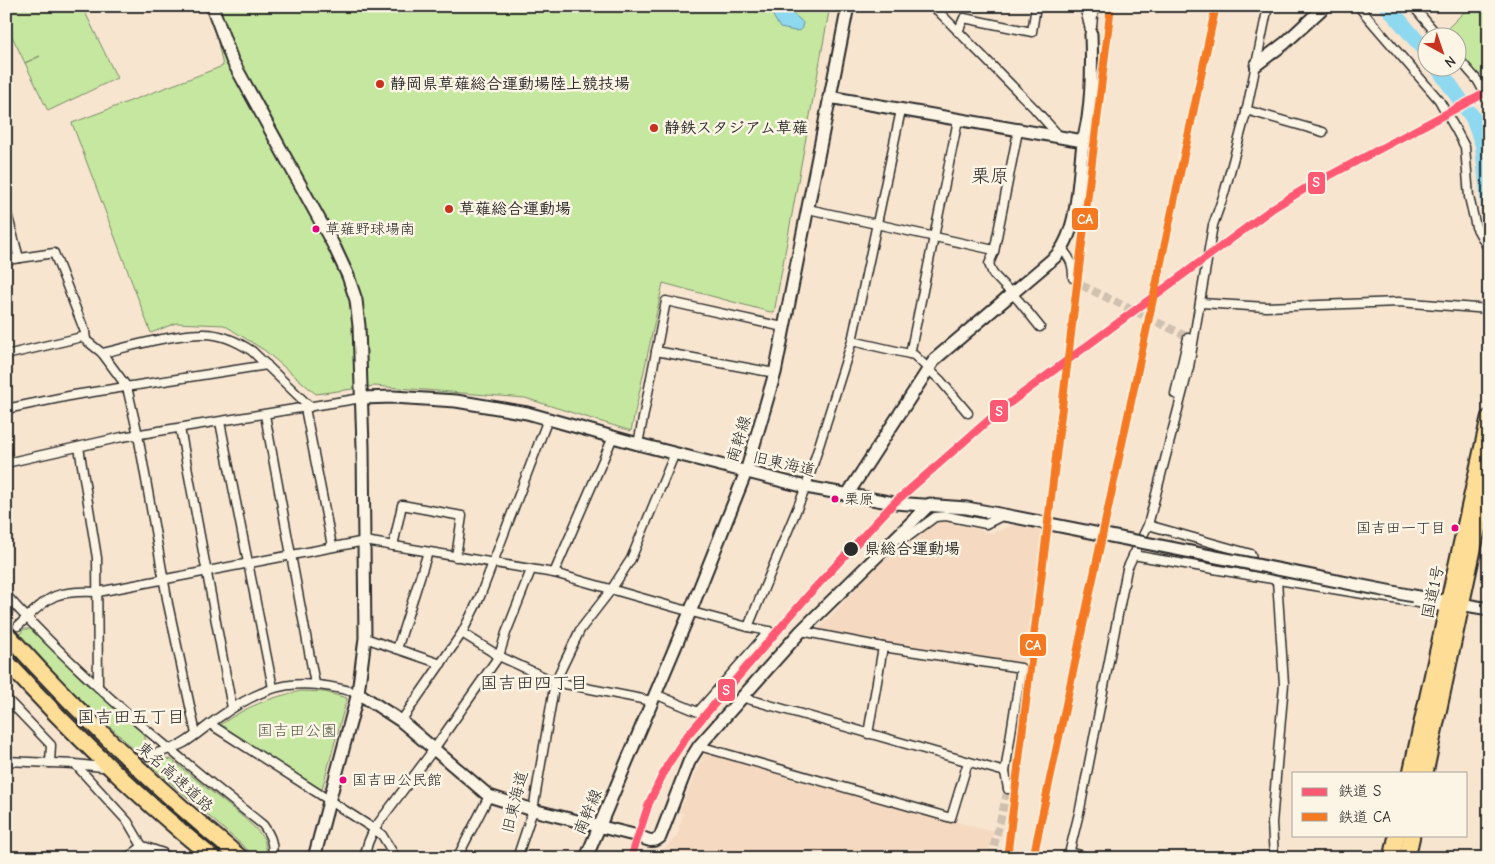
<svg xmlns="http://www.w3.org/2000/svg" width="1495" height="864" font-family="'Comic Neue','Klee One',sans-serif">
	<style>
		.built { fill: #f5dac1 }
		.green { fill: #c6e7a0; stroke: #788966 }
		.water { fill: #8ed9ef; stroke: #6693a1 }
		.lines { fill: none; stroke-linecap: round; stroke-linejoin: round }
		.river { stroke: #8ed9ef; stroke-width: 16 }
		.street-tunnel { stroke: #cfc0af; stroke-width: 8; stroke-dasharray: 8 4; stroke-linecap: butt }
		.street-casing { stroke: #2b2b2b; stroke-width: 11 }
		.secondary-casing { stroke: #2b2b2b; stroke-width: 15 }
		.highway-casing { stroke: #2b2b2b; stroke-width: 19 }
		.street { stroke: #fcf5e5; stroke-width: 8 }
		.secondary { stroke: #fcf5e5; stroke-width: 11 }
		.highway { stroke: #fedd96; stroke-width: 15 }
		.secondary-bridge-casing { stroke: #2b2b2b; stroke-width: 15; stroke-linecap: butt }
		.secondary-bridge { stroke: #fcf5e5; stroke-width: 11 }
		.rail-1-casing { stroke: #fcf5e5; stroke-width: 11 }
		.rail-2-casing { stroke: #fcf5e5; stroke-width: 11 }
		.rail-1 { stroke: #ff5973; stroke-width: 8 }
		.rail-2 { stroke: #f47921; stroke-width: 8 }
		.poi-dot { fill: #c8321e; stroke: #fcf5e5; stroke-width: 2 }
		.bus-dot { fill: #e5007d; stroke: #fcf5e5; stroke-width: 2 }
		.stop-dot { fill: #2b2b2b; stroke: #fcf5e5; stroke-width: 2 }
		.labels { text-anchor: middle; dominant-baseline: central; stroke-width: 5; stroke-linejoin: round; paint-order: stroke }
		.bus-label { font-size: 15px; fill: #2b2b2b; stroke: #fcf5e5; text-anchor: start }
		.poi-label { font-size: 16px; font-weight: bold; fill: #2b2b2b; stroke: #fcf5e5; text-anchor: start }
		.street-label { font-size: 16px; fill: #2b2b2b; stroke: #fcf5e5 }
		.stop-label { font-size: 16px; font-weight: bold; fill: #2b2b2b; stroke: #fcf5e5; text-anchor: start }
		.park-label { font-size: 16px; fill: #525a48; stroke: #fcf5e5 }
		.neighbourhood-label { font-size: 18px; fill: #2b2b2b; stroke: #fcf5e5 }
		.quarter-label { font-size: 19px; fill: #2b2b2b; stroke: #fcf5e5 }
		.line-badge { stroke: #fcf5e5; stroke-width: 2 }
		.badge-label { font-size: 14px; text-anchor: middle; font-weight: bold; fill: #fff }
	</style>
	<rect width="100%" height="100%" fill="#f8e5d0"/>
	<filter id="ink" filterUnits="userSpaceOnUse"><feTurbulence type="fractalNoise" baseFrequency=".02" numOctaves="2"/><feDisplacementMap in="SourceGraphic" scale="10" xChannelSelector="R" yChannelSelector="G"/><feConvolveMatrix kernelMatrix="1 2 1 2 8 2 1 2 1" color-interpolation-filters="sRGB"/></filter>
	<g filter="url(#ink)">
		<g class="built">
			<polygon points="940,520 992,533 1014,525 1042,531 1024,663 816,632 892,549 912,540"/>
			<polygon points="708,753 994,832 987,858 651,858 660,853 677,836 683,813 679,812 703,756"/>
		</g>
		<g class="green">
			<polygon points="16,6 82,6 117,78 48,111 25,63 40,56 25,63 6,24 6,11"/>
			<polygon points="210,6 830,6 774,313 663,283 631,431 525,398 374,386 316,394 264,350 224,325 176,323 151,333 72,123 223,66"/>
			<polygon points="1470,6 1489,6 1489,66 1479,75 1458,53 1458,38 1443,37 1441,35"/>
			<polygon points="24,629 31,629 35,631 86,684 96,691 142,731 145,737 146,746 139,754 69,688 20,634"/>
			<path d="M301 691 325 692 347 698 322 789 318 790 220 725C245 707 271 697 301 691Z"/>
			<polygon points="165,758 172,760 243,817 257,830 264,839 268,858 257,858 150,765 154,760"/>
		</g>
		<path class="water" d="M776 6 788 7C793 17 797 15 803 23L801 30 795 31 780 28 773 16Z"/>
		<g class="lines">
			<g class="river">
				<polyline points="1387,6 1428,54"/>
				<polyline points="1438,68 1473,118 1483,145 1489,206"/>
			</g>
			<g class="street-tunnel">
				<polyline points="1073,278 1075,282 1186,336 1188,338"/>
				<polyline points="109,765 148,756"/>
				<polyline points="991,858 1008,789"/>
			</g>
			<defs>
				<g id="street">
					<polyline points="931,6 938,11 1034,108 1059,136"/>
					<polyline points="1084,6 1091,34"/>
					<polyline points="1358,6 1439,100 1456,130 1465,147 1469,197 1476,227 1489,250"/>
					<polyline points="1413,6 1440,38"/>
					<polyline points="1092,27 1094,6"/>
					<polyline points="958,32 964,18 1032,32 1036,6"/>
					<polyline points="1458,58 1478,81 1489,101"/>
					<polyline points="1246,110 1323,132"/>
					<polyline points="1018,131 994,252 989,264 993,274 1019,301 1040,327"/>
					<polyline points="808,209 994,250"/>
					<polyline points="6,210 19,258"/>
					<path d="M1062 249C1071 259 1073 265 1073 278"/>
					<polyline points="7,260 54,253 85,332 86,340"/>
					<polyline points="1201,303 1266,307 1399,302 1489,309"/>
					<polyline points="852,341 914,355 941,381 968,413"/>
					<polyline points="656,351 775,373"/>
					<path d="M102 353C132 346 170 335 201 334 219 333 237 341 252 351L310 407"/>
					<polyline points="910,354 958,120"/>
					<polyline points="6,355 82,337 102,353 127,387 138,435 168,604 196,734"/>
					<polyline points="1181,396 1175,394 1188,338"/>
					<polyline points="305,408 332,546"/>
					<polyline points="6,409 74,395 267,365"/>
					<polyline points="265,415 315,684"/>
					<polyline points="220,422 273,688"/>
					<polyline points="180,428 232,708"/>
					<polyline points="638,444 666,301 783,327"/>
					<polyline points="79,447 97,558 98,687"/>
					<polyline points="6,451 9,462"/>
					<polyline points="6,463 122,437 362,398"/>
					<polyline points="6,491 6,495"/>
					<polyline points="1148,525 1251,554 1253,567"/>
					<polyline points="895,539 909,536 935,517 946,516 986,524 1004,515"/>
					<polyline points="393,546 402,505 462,516 456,557"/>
					<polyline points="1133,555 1254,576 1448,608"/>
					<polyline points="554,573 613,437"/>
					<path d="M6 595C83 681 173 753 263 825 271 836 274 844 272 858"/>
					<path d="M18 626C50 596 53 590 98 592L365 541 554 573 677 608 748 627 806 487 852 341 901 110"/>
					<polyline points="801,631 883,647 1021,668 1005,772"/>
					<polyline points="462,633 499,656 555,682 652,701"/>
					<polyline points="365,638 441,664"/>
					<polyline points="397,649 428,552"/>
					<polyline points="655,694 698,712 769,631 748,627"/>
					<polyline points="741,697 1005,772 1008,789"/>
					<polyline points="6,698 51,745 50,763"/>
					<polyline points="401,721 462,633 479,599 548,419"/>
					<polyline points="210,724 374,829 382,835 396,858"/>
					<polyline points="868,734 883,647"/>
					<polyline points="699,746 951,818 968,762"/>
					<path d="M148 756C160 752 173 749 184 743 197 735 209 724 221 716 270 681 302 677 358 693"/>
					<polyline points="6,761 75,764 102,767"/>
					<polyline points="75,764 128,822 149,858"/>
					<polyline points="1070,852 1090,858"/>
					<polyline points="127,858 143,846 163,853 167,858"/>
					<polyline points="364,858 368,843 374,829 434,749 499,656 506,633 531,570"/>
					<polyline points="457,858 489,796"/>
					<polyline points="517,858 533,810 555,682 580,630 611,590 631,559 675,453"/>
					<polyline points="1068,858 1080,809 1127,569 1148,525 1189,367 1213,225 1224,194 1246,113 1268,6"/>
					<polyline points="1274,858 1272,823 1284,684 1277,580"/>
				</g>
				<g id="secondary">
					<polyline points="212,6 232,60 335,248 348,276 356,300 359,326 363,447 365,638 358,693 314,858"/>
					<polyline points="1256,65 1285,43 1325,6"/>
					<polyline points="829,97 1083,141"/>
					<polyline points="362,398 393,397 456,401 527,413 638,444 806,487 894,503 967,508 1004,515"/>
					<path d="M847 495 935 359 1055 257C1078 234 1078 183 1082 152 1083 140 1086 129 1088 118 1092 90 1092 62 1091 34"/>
					<polyline points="1413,596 1489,609"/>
					<path d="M358 693 401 721 489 796 533 810 638 836C647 839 652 844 660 837L689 762 699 746 801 631 930 504"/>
					<polyline points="586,858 690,612 746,472 775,373 848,6"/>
				</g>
				<g id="highway">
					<path d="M6 633C79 714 157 789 241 858"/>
					<path d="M6 661C70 731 139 798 213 858"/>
					<polyline points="1411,773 1489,418"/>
					<polyline points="1425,773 1489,475"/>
					<polyline points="1392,858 1397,835"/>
					<polyline points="1407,858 1412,835"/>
				</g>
			</defs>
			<use href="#street" class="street-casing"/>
			<use href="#secondary" class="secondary-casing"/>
			<use href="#highway" class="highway-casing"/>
			<use href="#street" class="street"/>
			<use href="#secondary" class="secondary"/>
			<use href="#highway" class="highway"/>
			<defs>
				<polyline id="secondary-bridge" points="1004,515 1413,596"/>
			</defs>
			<use href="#secondary-bridge" class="secondary-bridge-casing"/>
			<use href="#secondary-bridge" class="secondary-bridge"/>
			<defs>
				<polyline id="rail-1" points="631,858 649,803 667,766 686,737 812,591 894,503 999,411 1273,208 1306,188 1489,91"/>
				<g id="rail-2">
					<polyline points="1007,858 1111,6"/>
					<polyline points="1033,858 1216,6"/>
				</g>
			</defs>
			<use href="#rail-1" class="rail-1-casing"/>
			<use href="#rail-2" class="rail-2-casing"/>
			<use href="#rail-1" class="rail-1"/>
			<use href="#rail-2" class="rail-2"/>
		</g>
	</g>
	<g class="poi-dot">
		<circle cx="380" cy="84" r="5"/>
		<circle cx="654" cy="128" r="5"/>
		<circle cx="449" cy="209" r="5"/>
	</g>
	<g class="bus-dot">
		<circle cx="316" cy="229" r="4.5"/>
		<circle cx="835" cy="499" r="4.5"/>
		<circle cx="1455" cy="528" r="4.5"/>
		<circle cx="343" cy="780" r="4.5"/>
	</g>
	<circle class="stop-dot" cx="851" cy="549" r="8"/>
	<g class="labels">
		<g class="bus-label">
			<text x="325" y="229">草薙野球場南</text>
			<text x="844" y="499">栗原</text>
			<text x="1446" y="528" text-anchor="end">国吉田一丁目</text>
			<text x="352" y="780">国吉田公民館</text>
		</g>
		<g class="poi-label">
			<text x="390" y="84">静岡県草薙総合運動場陸上競技場</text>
			<text x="664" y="128">静鉄スタジアム草薙</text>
			<text x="459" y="209">草薙総合運動場</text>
		</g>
		<g class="street-label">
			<text transform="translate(739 439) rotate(-73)">南幹線</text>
			<text transform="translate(784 464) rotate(13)">旧東海道</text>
			<text transform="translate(1433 592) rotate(-78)">国道1号</text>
			<text transform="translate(175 777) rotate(42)">東名高速道路</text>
			<text transform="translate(515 802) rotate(-76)">旧東海道</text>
			<text transform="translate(588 812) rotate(-67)">南幹線</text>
		</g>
		<g class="stop-label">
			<text x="864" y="549">県総合運動場</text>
		</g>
		<g class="park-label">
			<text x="297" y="731">国吉田公園</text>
		</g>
		<g class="neighbourhood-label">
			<text x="534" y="683">国吉田四丁目</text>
			<text x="131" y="717">国吉田五丁目</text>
		</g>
		<g class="quarter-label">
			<text x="990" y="176">栗原</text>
		</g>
	</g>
	<g class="line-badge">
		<rect x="1307" y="171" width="19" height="24" rx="5" fill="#ff5973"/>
		<rect x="1071" y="207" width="28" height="24" rx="5" fill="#f47921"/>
		<rect x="989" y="399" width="20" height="24" rx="5" fill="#ff5973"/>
		<rect x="1019" y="633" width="28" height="24" rx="5" fill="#f47921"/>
		<rect x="717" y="678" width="19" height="24" rx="5" fill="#ff5973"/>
	</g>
	<g class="badge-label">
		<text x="1316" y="187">S</text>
		<text x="1085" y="224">CA</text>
		<text x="999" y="416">S</text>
		<text x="1033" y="650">CA</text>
		<text x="726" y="695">S</text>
	</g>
	<rect width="1495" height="864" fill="none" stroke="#fcf5e5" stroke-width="25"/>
	<rect x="12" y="12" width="1470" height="839" fill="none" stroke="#2b2b2b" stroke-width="2" filter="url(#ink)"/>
	<rect x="1292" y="772" width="175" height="65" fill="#fcf5e5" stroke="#a8a49b"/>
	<rect x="1302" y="788" width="25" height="8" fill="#ff5973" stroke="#a8a49b"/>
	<text x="1338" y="796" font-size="15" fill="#2b2b2b">鉄道 S</text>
	<rect x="1302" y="813" width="25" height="8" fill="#f47921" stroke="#a8a49b"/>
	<text x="1338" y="822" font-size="15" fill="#2b2b2b">鉄道 CA</text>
	<g transform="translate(1442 52) rotate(140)"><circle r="24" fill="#fcf5e5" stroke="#a8a49b"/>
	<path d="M0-4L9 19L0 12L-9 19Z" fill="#c8321e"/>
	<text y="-8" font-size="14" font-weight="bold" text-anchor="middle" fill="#2b2b2b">N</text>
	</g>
</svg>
